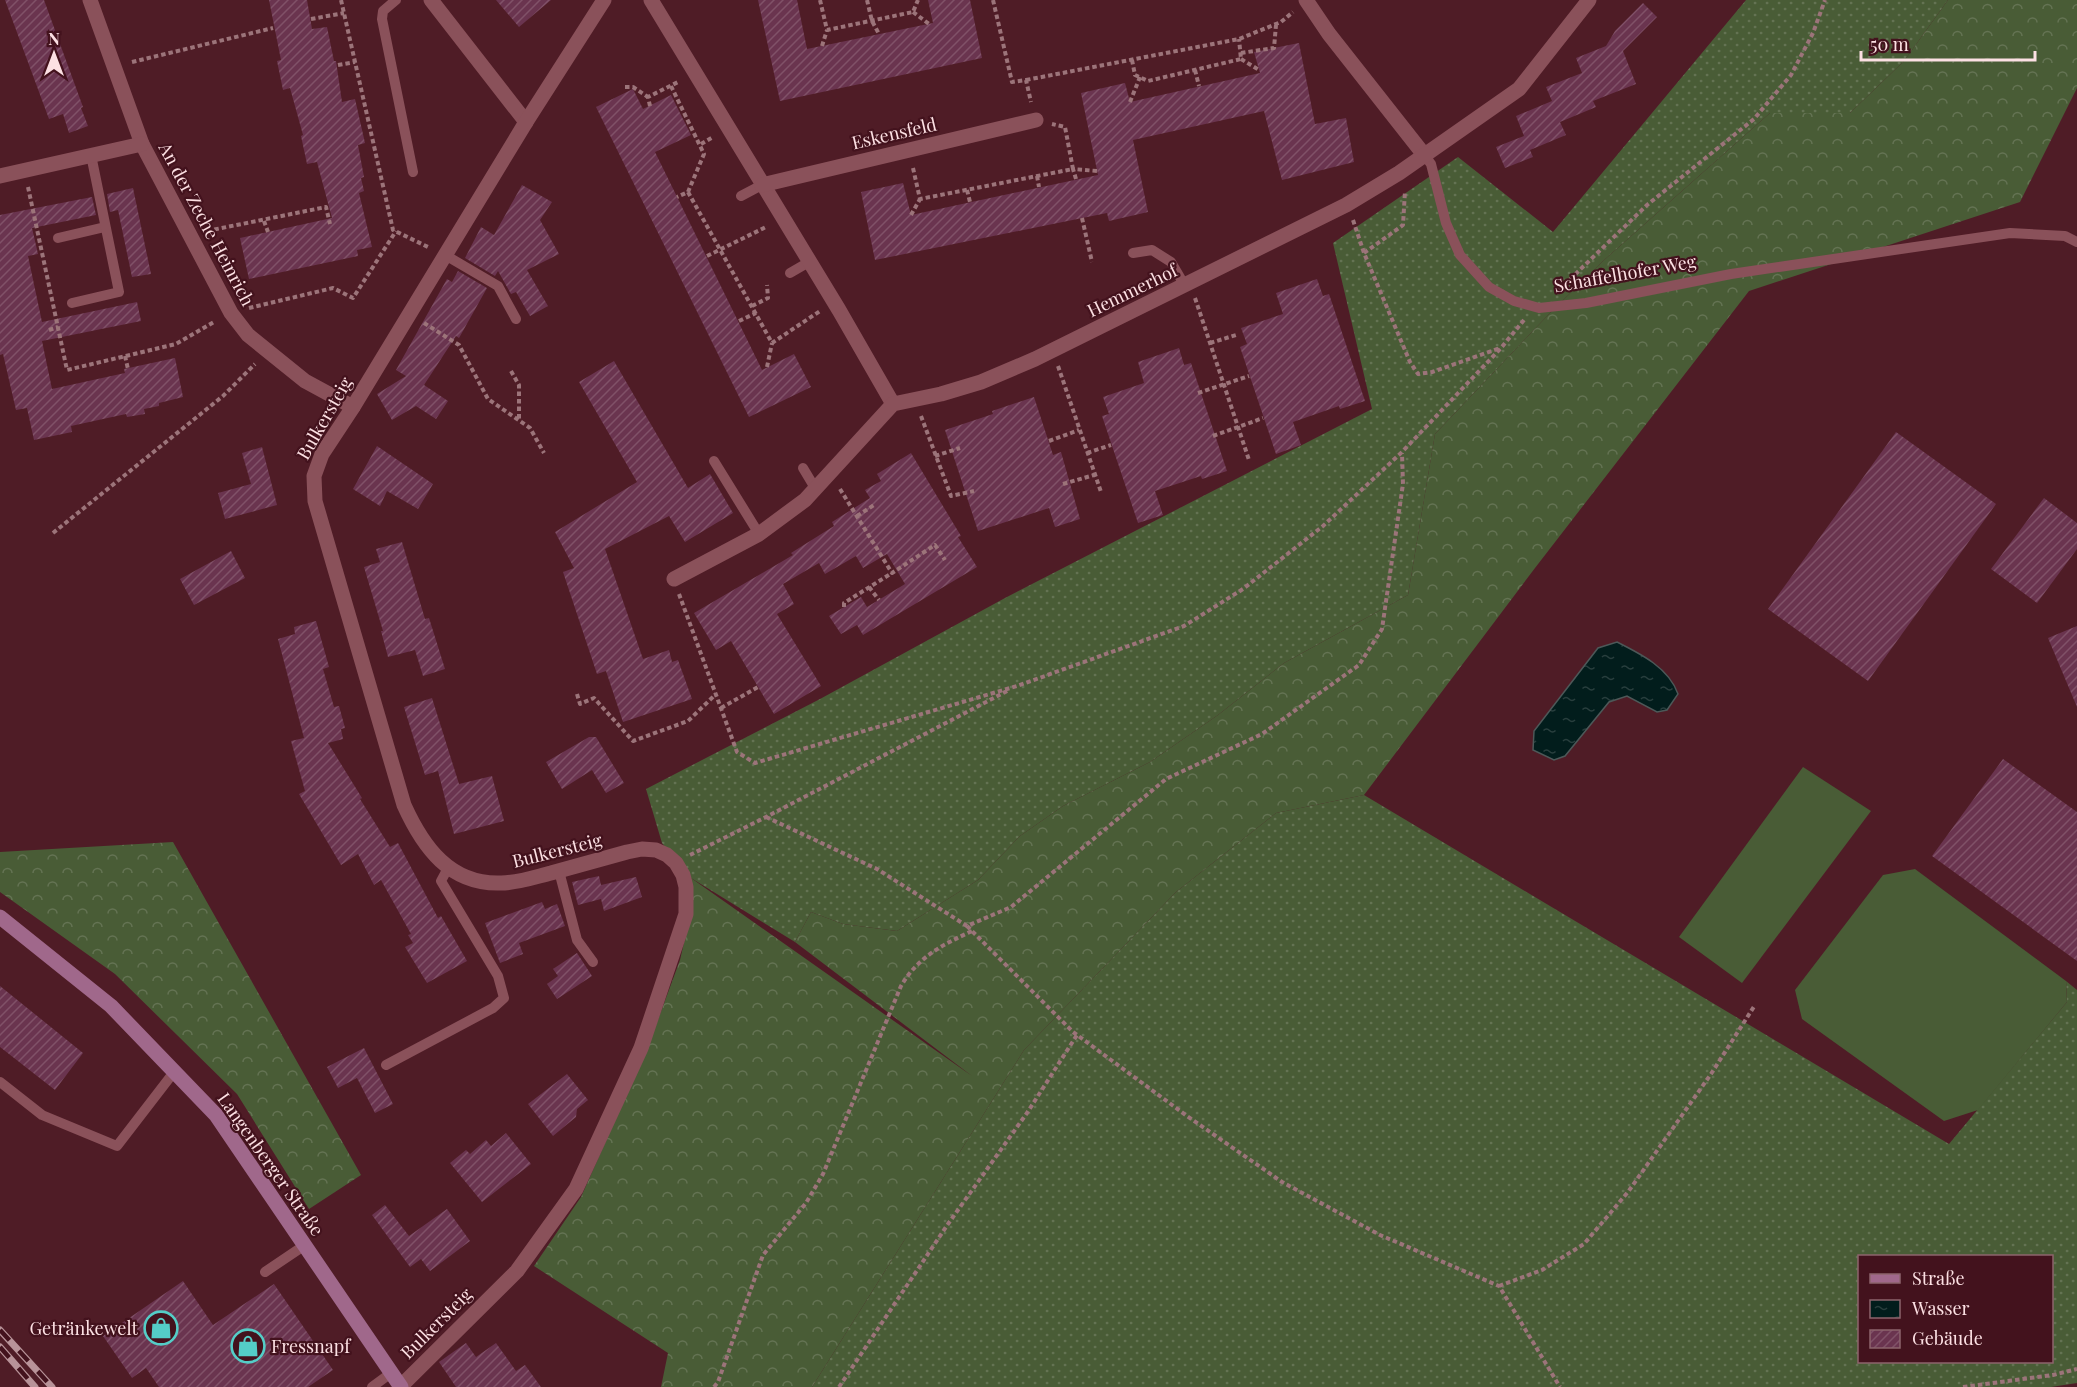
<svg xmlns="http://www.w3.org/2000/svg" width="2077" height="1387" font-family="'Playfair Display',serif">
	<style>
		.grass { fill: url(#grass-dots); fill-rule: evenodd }
		.forest { fill: url(#forest-crowns) }
		.garden { fill: #495c36 }
		.water { fill: url(#water-ripples); stroke: #4d5858; stroke-width: 1.5 }
		.building { fill: url(#building-hatch) }
		.lines { fill: none; stroke-linecap: round; stroke-linejoin: round }
		.path { stroke: #9c747a; stroke-width: 4; stroke-dasharray: 4.5 3; stroke-linecap: butt }
		.lane { stroke: #8a515a; stroke-width: 10 }
		.street { stroke: #8a515a; stroke-width: 15 }
		.secondary { stroke: #a0688b; stroke-width: 15 }
		.rail-casing { stroke: #b89399; stroke-width: 7 }
		.rail { stroke: #43121d; stroke-width: 4.5; stroke-dasharray: 14; stroke-linecap: butt }
		.labels { text-anchor: middle; dominant-baseline: central; stroke-width: 4.5; stroke-linejoin: round; paint-order: stroke }
		.street-label { font-size: 18px; fill: #fce0e3; stroke: #43121d }
		.poi-label { font-size: 18px; fill: #fce0e3; stroke: #43121d; text-anchor: end }
	</style>
	<defs>
		<pattern id="grass-dots" width="8" height="8" patternUnits="userSpaceOnUse" patternTransform="scale(1.5)"><rect width="8" height="8" fill="#495c36"/><path d="M2 2h.1M6 6h.1" fill="none" stroke="#647353" stroke-width="1.8" stroke-linecap="round"/></pattern>
		<pattern id="forest-crowns" width="20" height="18" patternUnits="userSpaceOnUse" patternTransform="scale(1.5)"><rect width="20" height="18" fill="#495c36"/><path d="M2 6a3 3 0 1 1 6 0M12 15a3 3 0 1 1 6 0" fill="none" stroke="#647353"/></pattern>
		<pattern id="water-ripples" width="26" height="14" patternUnits="userSpaceOnUse" patternTransform="scale(1.5)"><rect width="26" height="14" fill="#021d1c"/><path d="M2 4q2-2 4 0t4 0M15 11q2-2 4 0t4 0" fill="none" stroke="#283e3d"/></pattern>
		<pattern id="building-hatch" width="6" height="6" patternUnits="userSpaceOnUse" patternTransform="scale(1.5)"><rect width="6" height="6" fill="#6a344f"/><path d="M-1 1l2-2M0 6l6-6M5 7l2-2" fill="none" stroke="#805168"/></pattern>
	</defs>
	<rect width="100%" height="100%" fill="#4f1c26"/>
	<g class="grass">
		<polygon points="1746,0 1948,0 1904,61 1850,113 1770,113 1603,261 1550,313 1435,434 1408,595 1284,663 1218,715 1150,762 1063,806 1020,836 978,880 897,931 843,924 811,912 795,942 691,878 662,843 646,789 820,699 1005,598 1372,409 1333,243 1458,157 1553,232"/>
		<path d="M1364 795 1949 1144 2067 1002 2066 981 2077 990V1383L2051 1387H812L1024 1050 1176 892 1276 813ZM1860 1256H2052V1362H1860Z"/>
	</g>
	<g class="forest">
		<polygon points="1948,0 2077,0 2077,88 2020,202 1749,291 1535,568 1364,795 1276,813 1176,892 1024,1050 812,1387 661,1387 668,1353 534,1266 581,1197 649,1044 680,960 691,912 691,878 972,1076 795,942 811,912 843,924 897,931 978,880 1020,836 1063,806 1150,762 1218,715 1284,663 1408,595 1435,434 1550,313 1603,261 1770,113 1850,113 1904,61"/>
		<polygon points="173,842 361,1175 309,1209 237,1094 115,974 0,892 0,852"/>
	</g>
	<g class="garden">
		<polygon points="1803,767 1871,811 1742,983 1679,937"/>
		<polygon points="1915,869 2066,981 2067,1002 1978,1110 1944,1121 1802,1019 1795,990 1883,875"/>
	</g>
	<path class="water" d="M1617 642C1641 654 1669 668 1678 694L1667 710 1657 712 1627 696 1609 702 1565 756 1554 760 1533 750 1534 731 1598 648Z"/>
	<g class="building">
		<polygon points="5,0 44,0 83,107 81,108 88,126 69,133 63,114 49,119"/>
		<polygon points="269,0 307,0 312,29 327,27 334,61 336,61 342,102 355,99 365,143 358,145 364,177 361,178 364,191 359,193 372,247 357,250 358,256 249,279 240,238 332,218 317,162 307,164 301,136 303,135 290,88 283,90 277,61 281,60"/>
		<polygon points="496,0 551,0 519,27"/>
		<polygon points="758,0 797,0 807,49 933,23 928,0 970,0 982,58 780,101"/>
		<polygon points="1643,3 1657,17 1623,51 1636,84 1593,101 1596,107 1560,122 1566,135 1530,150 1533,157 1505,168 1496,147 1524,136 1516,116 1552,101 1546,87 1582,73 1576,58 1606,46 1615,31"/>
		<polygon points="1299,43 1315,124 1346,118 1354,162 1282,180 1264,111 1133,140 1148,212 1109,221 1107,213 875,260 861,192 903,183 911,215 1098,175 1081,93 1125,83 1130,102 1260,73 1254,52"/>
		<polygon points="633,89 643,109 671,95 691,135 655,152 762,370 794,354 811,387 749,417 596,107"/>
		<polygon points="522,185 552,202 540,220 559,254 527,270 548,306 530,316 516,292 511,294 498,271 495,276 465,258 481,227 494,235"/>
		<polygon points="133,188 151,274 132,277 118,210 110,212 107,194"/>
		<polygon points="92,197 96,215 32,228 38,254 28,256 42,322 137,302 141,321 42,341 52,389 125,373 124,369 175,358 183,397 159,403 159,406 144,409 145,414 127,417 126,414 71,426 72,432 34,440 27,408 16,410 3,354 0,355 0,215"/>
		<polygon points="458,271 487,288 459,338 456,336 424,385 448,401 436,419 416,406 392,420 377,394 406,376 396,370 447,279 452,282"/>
		<polygon points="1317,279 1323,296 1329,294 1365,401 1340,409 1339,406 1293,422 1301,445 1276,454 1240,347 1247,344 1241,328 1283,314 1276,293"/>
		<polygon points="1179,348 1184,365 1191,363 1227,471 1202,479 1201,476 1155,491 1163,515 1138,523 1102,416 1109,414 1103,397 1144,383 1138,362"/>
		<polygon points="614,361 688,488 710,474 733,513 685,542 669,516 605,549 643,659 669,650 672,662 678,660 692,699 623,722 606,671 597,674 563,572 574,568 555,532 637,482 579,382"/>
		<polygon points="1034,397 1053,455 1061,452 1080,519 1055,527 1049,508 978,531 945,430 993,414 992,411"/>
		<polygon points="1896,432 1996,504 1868,681 1768,609"/>
		<polygon points="377,446 433,484 418,509 387,491 380,506 353,489"/>
		<polygon points="262,447 277,505 225,519 218,493 251,484 242,453"/>
		<polygon points="911,453 961,536 958,537 977,567 863,635 857,625 841,634 829,616 861,597 867,607 905,584 887,554 863,568 856,556 825,574 819,563 783,584 794,604 777,614 821,686 774,714 731,641 716,650 694,613 793,555 791,553 834,526 832,522 870,498 865,490 881,481 877,474"/>
		<polygon points="2044,498 2077,523 2077,549 2037,603 1991,569"/>
		<polygon points="402,542 425,619 429,618 445,669 423,676 415,650 388,657 381,631 383,631 364,567 380,562 376,549"/>
		<polygon points="231,551 245,578 194,605 180,579"/>
		<polygon points="316,621 329,667 323,669 334,707 339,706 345,728 341,729 343,739 328,743 362,798 360,799 390,847 398,843 438,918 441,916 467,961 427,983 405,947 413,943 408,935 411,934 381,880 374,885 358,854 341,865 299,794 305,791 291,741 304,738 278,639 295,634 294,627"/>
		<polygon points="2077,626 2077,707 2048,638"/>
		<polygon points="432,698 459,784 492,776 504,821 454,834 438,771 425,775 404,707"/>
		<polygon points="589,737 596,737 624,783 606,793 592,770 562,789 546,762"/>
		<polygon points="2003,759 2077,812 2077,961 1932,856"/>
		<polygon points="599,876 601,885 636,877 642,897 604,911 601,899 578,905 572,882"/>
		<polygon points="542,902 545,909 557,904 565,926 519,943 523,954 500,963 485,923"/>
		<polygon points="577,953 592,976 557,999 547,984 558,976 553,969"/>
		<polygon points="0,986 83,1053 55,1090 0,1047"/>
		<polygon points="364,1048 393,1104 375,1113 357,1078 338,1088 327,1067"/>
		<polygon points="567,1074 588,1100 577,1109 576,1117 553,1136 528,1104"/>
		<polygon points="506,1133 531,1164 482,1202 450,1163 466,1150 470,1154 486,1140 491,1146"/>
		<polygon points="385,1205 409,1236 447,1209 470,1241 430,1271 421,1259 410,1267 372,1215"/>
		<polygon points="183,1281 213,1325 274,1284 333,1370 308,1387 159,1387 146,1368 132,1378 103,1336"/>
		<polygon points="466,1343 476,1357 496,1343 516,1371 525,1365 541,1387 456,1387 439,1362"/>
	</g>
	<g class="lines">
		<g class="path">
			<polyline points="341,0 393,230 428,247"/>
			<polyline points="820,0 827,30 913,12 918,0"/>
			<polyline points="867,0 872,21 879,34"/>
			<polyline points="993,0 1012,82 1026,80 1031,102"/>
			<polyline points="913,12 929,24"/>
			<polyline points="311,19 344,13"/>
			<polyline points="822,46 827,30"/>
			<polyline points="1241,53 1274,48 1276,25"/>
			<polyline points="1241,59 1259,70"/>
			<polyline points="1132,60 1135,75 1148,81 1241,59 1239,39"/>
			<polyline points="132,62 273,28"/>
			<polyline points="338,65 355,62"/>
			<polyline points="1195,70 1199,86"/>
			<polyline points="1026,80 1239,39 1281,22 1293,12"/>
			<polyline points="671,86 704,154 688,192 677,197"/>
			<polyline points="625,87 633,87 648,97"/>
			<polyline points="1130,102 1140,77"/>
			<polyline points="650,106 648,97 680,81"/>
			<polyline points="701,144 713,137"/>
			<polyline points="913,168 920,199 1073,169 1065,127 1052,124"/>
			<polyline points="1037,176 1039,187"/>
			<polyline points="1076,179 1073,169 1097,171"/>
			<polyline points="28,187 67,370 176,344 214,322"/>
			<polyline points="967,190 970,202"/>
			<polyline points="688,192 772,343 820,311"/>
			<polyline points="911,215 920,199"/>
			<polyline points="1082,218 1092,262"/>
			<polyline points="1353,220 1364,253 1410,362 1418,374 1432,372 1500,348"/>
			<polyline points="264,221 268,232"/>
			<polyline points="207,231 326,207 330,224"/>
			<polyline points="1364,253 1403,225 1405,191"/>
			<polyline points="707,256 766,227"/>
			<polyline points="1559,290 1647,205 1754,119 1791,75 1813,33 1825,0"/>
			<polyline points="1195,298 1249,460"/>
			<polyline points="752,306 768,298 767,285"/>
			<polyline points="249,308 333,288 353,298 396,231"/>
			<polyline points="739,321 756,313"/>
			<polyline points="424,323 459,345 488,399 530,428 544,453"/>
			<polyline points="49,330 58,327"/>
			<polyline points="1210,343 1236,335"/>
			<polyline points="125,356 128,369"/>
			<polyline points="1058,366 1101,492"/>
			<polyline points="767,367 772,343"/>
			<polyline points="511,371 519,385 519,419"/>
			<polyline points="1198,393 1249,376"/>
			<polyline points="921,416 951,496 974,491"/>
			<polyline points="1213,436 1263,418"/>
			<polyline points="1049,441 1079,430"/>
			<polyline points="1087,453 1111,445"/>
			<polyline points="935,456 960,448"/>
			<polyline points="1063,484 1094,475"/>
			<polyline points="840,489 892,573 935,545 945,560"/>
			<polyline points="857,516 874,505"/>
			<polyline points="53,533 223,396 255,364"/>
			<polyline points="869,587 879,600"/>
			<polyline points="679,594 737,752 755,763 1017,686 1184,626 1243,589 1323,526 1402,452 1501,348 1524,320"/>
			<polyline points="844,607 844,603 892,573"/>
			<polyline points="577,694 580,704 594,698 633,741 688,721 716,694"/>
			<polyline points="721,708 758,687"/>
			<polyline points="766,817 877,869 967,926 1011,907 1166,779 1262,734 1359,665 1382,629 1403,484 1402,453"/>
			<polyline points="690,855 766,817 1009,690"/>
			<polyline points="967,926 1073,1032 1187,1116 1282,1182 1380,1235 1499,1286 1560,1387"/>
			<polyline points="1499,1286 1542,1270 1584,1244 1628,1192 1711,1074 1755,1005"/>
			<path d="M714 1387 718 1382 763 1255 806 1203 823 1174 901 986C918 957 942 945 972 931"/>
			<polyline points="839,1387 948,1224 1027,1113 1077,1035"/>
			<polyline points="1963,1387 2053,1375 2077,1369"/>
		</g>
		<g class="lane">
			<polyline points="396,0 383,11 382,19 413,172"/>
			<polyline points="1425,156 1431,164 1446,223 1460,255 1489,287 1514,301 1539,308 1586,303 1731,274 2010,233 2065,236 2077,242"/>
			<polyline points="741,196 762,185"/>
			<polyline points="58,238 105,227"/>
			<polyline points="1133,253 1152,250 1171,262 1185,286"/>
			<polyline points="445,255 498,286 516,319"/>
			<polyline points="790,273 809,262"/>
			<polyline points="72,303 119,292 91,155"/>
			<polyline points="714,461 759,534"/>
			<polyline points="803,468 815,488"/>
			<polyline points="559,871 577,940 593,962"/>
			<polyline points="386,1065 493,1008 504,998 498,976 441,881 448,868"/>
			<polyline points="0,1082 42,1115 117,1146 174,1072"/>
			<polyline points="265,1272 305,1245"/>
			<polyline points="372,1387 391,1373"/>
		</g>
		<g class="street">
			<polyline points="90,0 142,144 231,313 248,335 305,381 353,407"/>
			<polyline points="431,0 526,122"/>
			<polyline points="651,0 839,310 893,404"/>
			<polyline points="1306,0 1329,34 1425,156"/>
			<polyline points="0,176 142,144"/>
			<polyline points="762,185 1036,120"/>
			<polyline points="674,579 759,534 805,500 893,404 941,394 981,382 1035,359 1346,205 1399,173 1519,89 1589,0"/>
			<path d="M401 1386 517 1271 576 1189 641 1048 686 914V887L683 875 676 863 667 855 656 850 642 849 627 852C602 859 576 866 551 873 535 877 518 883 501 883 450 885 423 847 404 805L315 501 314 476 322 454 353 407 526 122 604 0"/>
		</g>
		<polyline class="secondary" points="0,917 111,1006 216,1115 401,1387"/>
		<defs>
			<g id="rail">
				<polyline points="0,1330 52,1387"/>
				<polyline points="0,1347 35,1387"/>
			</g>
		</defs>
		<use href="#rail" class="rail-casing"/>
		<use href="#rail" class="rail"/>
	</g>
	<defs>
		<symbol id="shop-ring" viewBox="-11 -11 22 22"><circle r="9.5" fill="#43121d" stroke="#54cdc7" stroke-width="1.5"/><path d="M-5-2.5h2.3a2.7 3.5 0 0 1 5.4 0H5L5.5 6h-11ZM-1.5-2.5h3a1.5 2.3 0 0 0-3 0Z" fill="#54cdc7"/></symbol>
	</defs>
	<g fill-rule="evenodd">
		<use href="#shop-ring" x="142" y="1309" width="38" height="38"/>
		<use href="#shop-ring" x="229" y="1327" width="38" height="38"/>
	</g>
	<g class="labels">
		<g class="street-label">
			<text transform="translate(894 133) rotate(-13)">Eskensfeld</text>
			<text transform="translate(207 224) rotate(62)">An der Zeche Heinrich</text>
			<text transform="translate(1625 273) rotate(-10)">Schaffelhofer Weg</text>
			<text transform="translate(1132 290) rotate(-26)">Hemmerhof</text>
			<text transform="translate(324 418) rotate(-60)">Bulkersteig</text>
			<text transform="translate(557 850) rotate(-14)">Bulkersteig</text>
			<text transform="translate(271 1164) rotate(55)">Langenberger Straße</text>
			<text transform="translate(436 1323) rotate(-45)">Bulkersteig</text>
		</g>
		<g class="poi-label">
			<text x="138" y="1328">Getränkewelt</text>
			<text x="271" y="1346" text-anchor="start">Fressnapf</text>
		</g>
	</g>
	<rect x="1858" y="1255" width="195" height="108" fill="#43121d" stroke="#8d646c" stroke-width="1.5"/>
	<rect x="1870" y="1274" width="30" height="9" fill="#a0688b" stroke="#8d646c" stroke-width="1.5"/>
	<text x="1912" y="1285" font-size="18" fill="#fce0e3">Straße</text>
	<rect x="1870" y="1300" width="30" height="18" fill="url(#water-ripples)" stroke="#8d646c" stroke-width="1.5"/>
	<text x="1912" y="1315" font-size="18" fill="#fce0e3">Wasser</text>
	<rect x="1870" y="1330" width="30" height="18" fill="url(#building-hatch)" stroke="#8d646c" stroke-width="1.5"/>
	<text x="1912" y="1345" font-size="18" fill="#fce0e3">Gebäude</text>
	<g transform="translate(54 54)" stroke="#43121d" stroke-width="4.5" paint-order="stroke">
	<path d="M0-4.5L10 22L0 15L-10 22Z" fill="#fce0e3"/>
	<text y="-9" font-size="16" font-weight="bold" text-anchor="middle" fill="#fce0e3">N</text>
	</g>
	<path d="M1861 51v9h174v-9" fill="none" stroke="#fce0e3" stroke-width="3"/>
	<text x="1870" y="51" font-size="18" fill="#fce0e3" stroke="#43121d" stroke-width="4.5" paint-order="stroke">50 m</text>
</svg>
